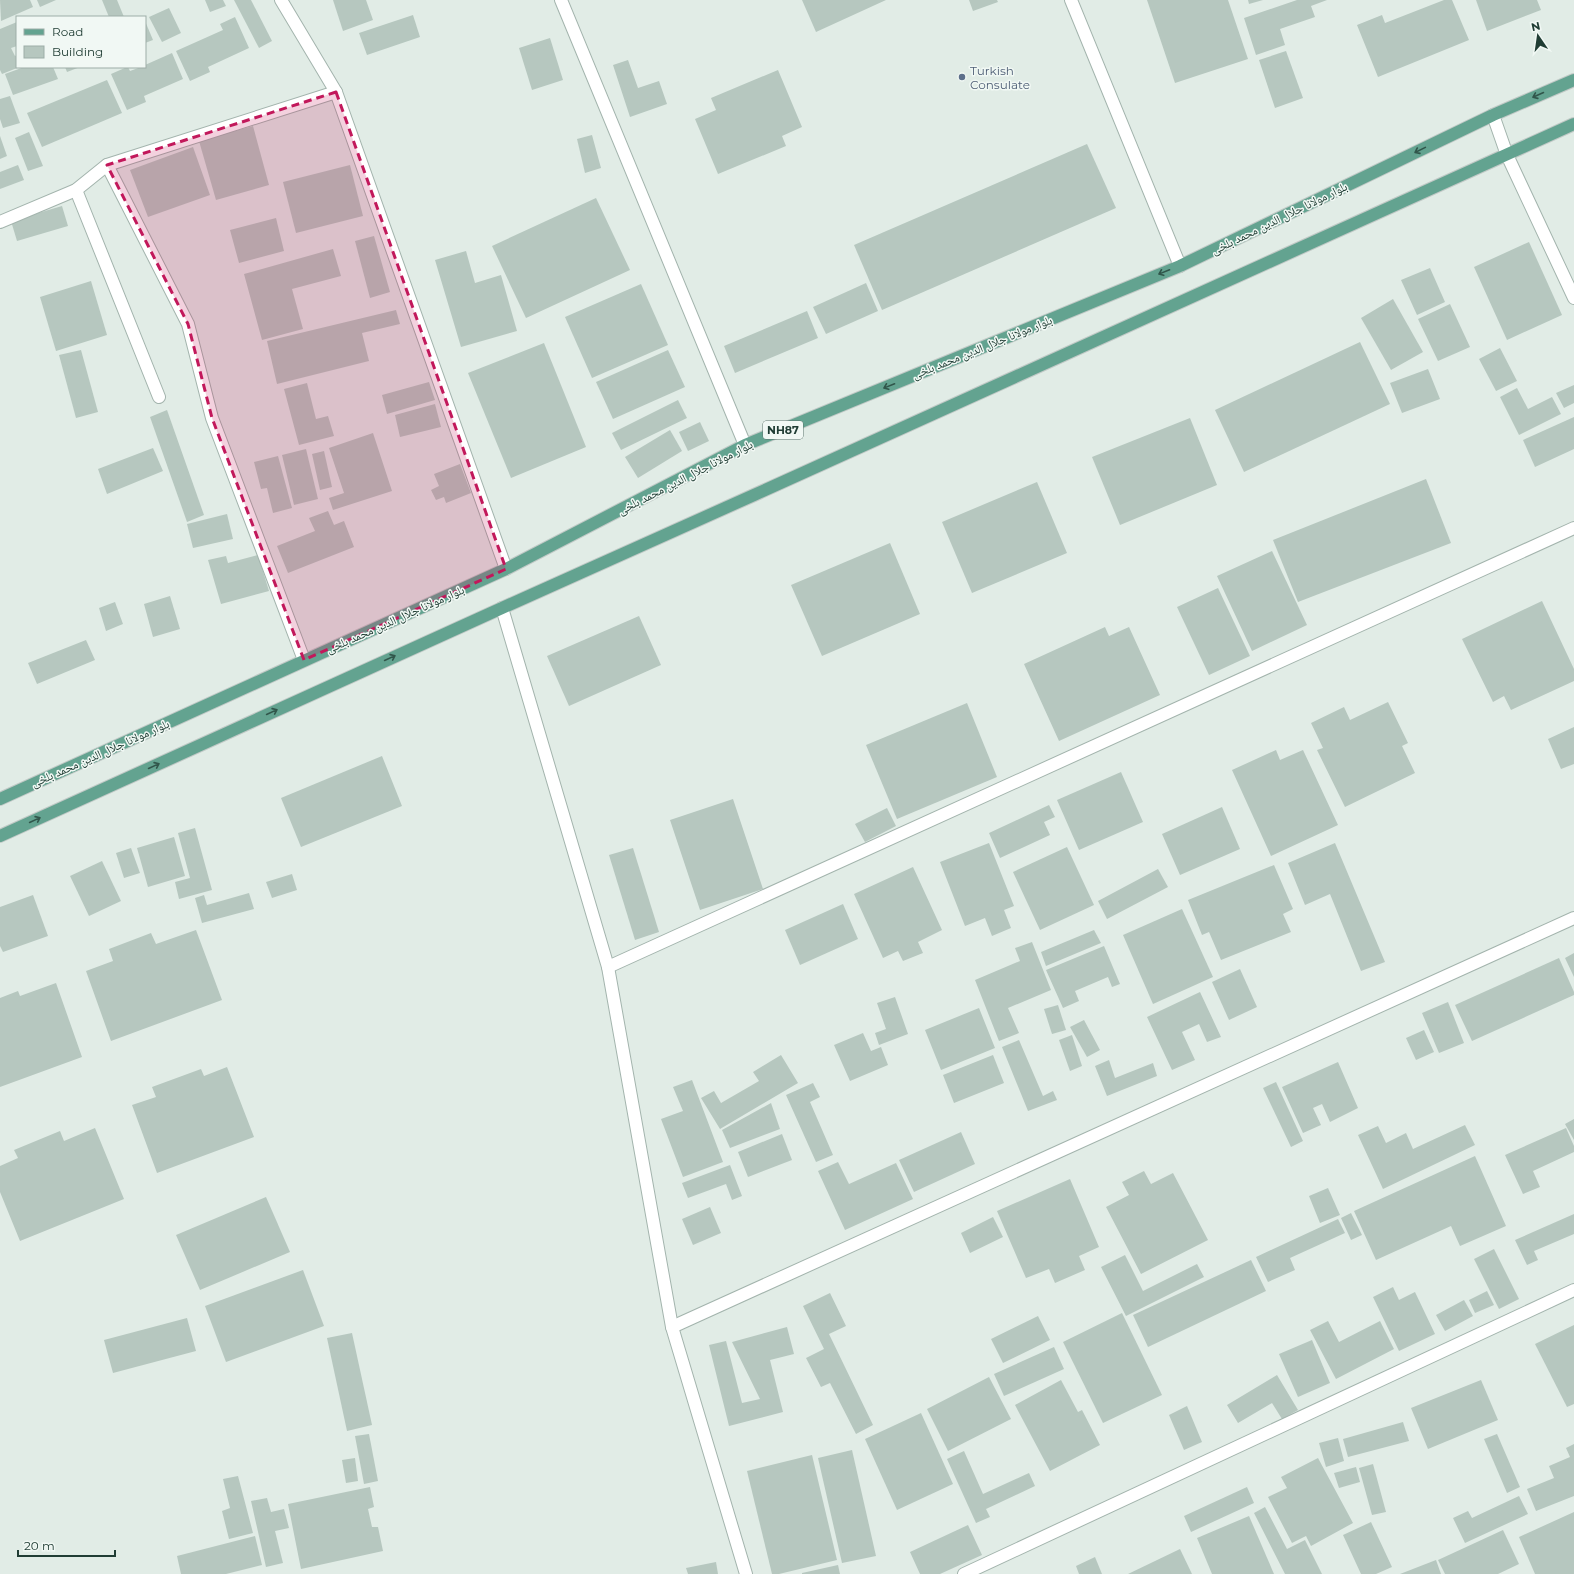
<svg xmlns="http://www.w3.org/2000/svg" width="1574" height="1574" font-family="Montserrat,'Noto Naskh Arabic',sans-serif">
	<style>
		.building { fill: #b6c7bf }
		.lines { fill: none; stroke-linecap: round; stroke-linejoin: round }
		.street-casing { stroke: #a3b4ad; stroke-width: 14 }
		.primary-casing { stroke: #c1c9c6; stroke-width: 14 }
		.street { stroke: #fff; stroke-width: 12 }
		.primary { stroke: #63a390; stroke-width: 12 }
		.oneway { stroke: #31564b }
		.marked { fill: #c2185b; fill-opacity: 0.2; stroke: #c2185b; stroke-width: 3; stroke-dasharray: 8 5; stroke-linejoin: round }
		.service-dot { fill: #5c6f8a; stroke: #f1f8f4; stroke-width: 1.5 }
		.labels { text-anchor: middle; dominant-baseline: central; stroke-width: 3; stroke-linejoin: round; paint-order: stroke }
		.shield { fill: #f1f8f4; stroke: #5f756e; stroke-width: 1 }
		.shield-label { font-size: 11px; font-weight: bold; fill: #203d34 }
		.service-label { font-size: 12px; fill: #4e5e75; stroke: #f1f8f4; text-anchor: start }
		.street-label { font-size: 12px; fill: #203d34; stroke: #f1f8f4 }
	</style>
	<rect width="100%" height="100%" fill="#e1ece6"/>
	<g class="building">
		<polygon points="0,0 30,0 33,7 1,21"/>
		<polygon points="37,0 56,0 40,7"/>
		<polygon points="102,0 117,0 124,17 109,17"/>
		<polygon points="205,0 223,0 226,6 210,12"/>
		<polygon points="234,0 251,0 272,41 259,48"/>
		<polygon points="333,0 366,0 373,20 343,31"/>
		<polygon points="802,0 886,0 816,32"/>
		<polygon points="969,0 997,0 998,2 973,11"/>
		<polygon points="1147,0 1228,0 1248,59 1175,83"/>
		<polygon points="1248,0 1263,0 1249,4"/>
		<polygon points="1297,0 1327,0 1311,6 1315,17 1280,29 1285,45 1256,55 1244,18"/>
		<polygon points="1444,0 1452,0 1469,40 1378,77 1357,25 1382,15 1385,23"/>
		<polygon points="1476,0 1537,0 1541,10 1487,31"/>
		<polygon points="169,8 181,33 162,42 149,17"/>
		<polygon points="413,15 420,37 367,55 359,33"/>
		<polygon points="235,17 249,48 208,67 210,72 190,81 176,51 223,30 220,24"/>
		<polygon points="145,21 153,40 145,43"/>
		<polygon points="17,22 17,46 11,48 15,56 17,55 17,68 2,74 0,70 0,29"/>
		<polygon points="550,38 563,80 532,90 519,48"/>
		<polygon points="1286,51 1303,98 1275,108 1259,60"/>
		<polygon points="172,53 183,79 144,96 146,102 127,110 111,74 127,67 128,67 130,71 141,67 145,67 145,65"/>
		<polygon points="628,60 638,88 659,81 667,104 630,117 613,65"/>
		<polygon points="24,67 53,67 58,79 13,95 5,74"/>
		<polygon points="65,67 80,67 67,72"/>
		<polygon points="778,70 802,127 782,136 786,146 718,174 695,119 716,110 711,98"/>
		<polygon points="107,80 122,113 42,147 27,113"/>
		<polygon points="10,96 20,123 3,128 0,119 0,99"/>
		<polygon points="253,126 269,185 216,200 199,141"/>
		<polygon points="29,132 43,166 28,171 15,138"/>
		<polygon points="592,135 601,168 585,173 577,139"/>
		<polygon points="0,136 7,156 0,159"/>
		<polygon points="1087,144 1116,208 882,310 854,245"/>
		<polygon points="193,147 210,195 148,217 130,170"/>
		<polygon points="18,165 24,180 0,189 0,172"/>
		<polygon points="350,165 363,216 296,233 283,182"/>
		<polygon points="596,198 630,270 526,318 492,246"/>
		<polygon points="62,206 68,226 17,241 11,221"/>
		<polygon points="276,218 284,251 239,263 230,230"/>
		<polygon points="374,236 390,292 370,298 355,241"/>
		<polygon points="1529,242 1562,315 1507,340 1474,267"/>
		<polygon points="333,249 341,276 292,289 303,329 262,340 244,274"/>
		<polygon points="466,251 475,283 501,275 517,331 461,347 435,260"/>
		<polygon points="1430,268 1445,302 1417,315 1401,280"/>
		<polygon points="91,281 107,335 56,351 40,297"/>
		<polygon points="866,283 878,311 826,334 813,307"/>
		<polygon points="641,284 668,345 592,378 565,317"/>
		<polygon points="1393,299 1423,352 1391,370 1361,318"/>
		<polygon points="1450,304 1470,347 1438,361 1418,319"/>
		<polygon points="396,310 400,324 362,333 369,361 277,384 267,341"/>
		<polygon points="807,311 818,338 735,373 724,346"/>
		<polygon points="1360,342 1390,404 1244,472 1215,410"/>
		<polygon points="544,343 586,447 511,478 468,373"/>
		<polygon points="1500,348 1517,381 1496,391 1479,359"/>
		<polygon points="81,350 98,412 76,418 59,355"/>
		<polygon points="668,350 685,387 613,419 596,382"/>
		<polygon points="1428,369 1440,399 1402,413 1390,383"/>
		<polygon points="429,382 435,400 387,414 382,395"/>
		<polygon points="307,383 316,419 328,416 334,436 299,445 284,389"/>
		<polygon points="1574,385 1574,403 1564,408 1556,393"/>
		<polygon points="1517,388 1528,409 1552,397 1561,414 1519,435 1500,397"/>
		<polygon points="678,400 687,418 621,450 612,433"/>
		<polygon points="435,404 441,427 400,437 395,415"/>
		<polygon points="167,410 204,515 187,522 150,417"/>
		<polygon points="1574,417 1574,449 1535,467 1523,440"/>
		<polygon points="1190,418 1217,485 1120,525 1092,457"/>
		<polygon points="700,422 709,441 688,451 679,432"/>
		<polygon points="670,430 682,451 638,478 625,457"/>
		<polygon points="373,433 392,491 333,510 329,498 344,493 329,448"/>
		<polygon points="153,448 163,471 107,494 98,469"/>
		<polygon points="306,449 318,499 294,505 282,455"/>
		<polygon points="324,451 332,487 320,490 312,454"/>
		<polygon points="278,456 292,508 273,513 267,488 261,489 254,462"/>
		<polygon points="460,464 471,493 446,503 444,497 436,500 431,490 439,486 434,474"/>
		<polygon points="1426,479 1451,543 1298,602 1273,540"/>
		<polygon points="1037,482 1067,553 972,593 942,522"/>
		<polygon points="328,511 334,525 344,521 354,547 288,573 277,546 315,531 309,518"/>
		<polygon points="227,514 233,539 193,548 187,524"/>
		<polygon points="890,543 920,614 822,656 791,585"/>
		<polygon points="1272,551 1307,625 1252,651 1217,576"/>
		<polygon points="258,555 269,591 221,604 208,560 226,556 228,563"/>
		<polygon points="1218,588 1250,656 1209,675 1177,607"/>
		<polygon points="170,596 180,629 153,637 144,604"/>
		<polygon points="1542,601 1574,669 1574,681 1511,710 1504,696 1493,702 1462,639"/>
		<polygon points="115,602 123,624 106,631 99,608"/>
		<polygon points="639,616 661,665 569,706 547,656"/>
		<polygon points="1105,627 1109,636 1129,627 1160,695 1059,741 1024,664"/>
		<polygon points="86,640 95,660 37,684 28,663"/>
		<polygon points="1388,702 1408,743 1402,746 1415,773 1345,807 1317,750 1323,748 1311,723 1344,707 1350,720"/>
		<polygon points="967,703 997,777 897,819 866,745"/>
		<polygon points="1574,727 1574,764 1561,769 1548,739"/>
		<polygon points="1276,750 1280,760 1303,750 1338,825 1271,856 1232,770"/>
		<polygon points="382,756 402,806 301,847 281,798"/>
		<polygon points="1121,772 1143,822 1079,850 1057,800"/>
		<polygon points="733,799 763,889 700,910 670,820"/>
		<polygon points="1049,805 1055,817 1044,822 1050,835 1000,858 989,833"/>
		<polygon points="1222,807 1240,849 1180,875 1162,834"/>
		<polygon points="887,808 896,826 865,842 855,824"/>
		<polygon points="195,828 212,890 179,899 175,882 190,878 178,833"/>
		<polygon points="174,837 185,876 148,887 137,848"/>
		<polygon points="989,843 1014,906 1004,910 1011,928 992,936 985,918 965,926 940,862"/>
		<polygon points="1335,843 1385,962 1361,971 1330,894 1305,905 1288,863"/>
		<polygon points="1067,847 1094,905 1040,930 1013,872"/>
		<polygon points="131,848 140,873 124,878 116,853"/>
		<polygon points="633,848 659,932 635,940 609,855"/>
		<polygon points="102,861 121,901 89,916 70,876"/>
		<polygon points="1274,865 1293,909 1283,914 1291,932 1221,960 1209,932 1202,935 1188,900"/>
		<polygon points="913,867 942,930 918,942 923,953 903,961 898,951 883,958 854,894"/>
		<polygon points="1158,869 1168,887 1107,919 1098,901"/>
		<polygon points="292,874 297,890 272,898 266,882"/>
		<polygon points="249,893 254,909 202,923 195,898 204,895 207,905"/>
		<polygon points="33,895 48,936 3,952 0,946 0,907"/>
		<polygon points="843,904 858,939 800,965 785,930"/>
		<polygon points="1182,909 1213,977 1153,1004 1123,935"/>
		<polygon points="196,930 222,1000 111,1041 86,971 113,961 109,949 151,933 156,944"/>
		<polygon points="1094,930 1101,943 1046,966 1041,952"/>
		<polygon points="1032,942 1051,990 1008,1008 1019,1033 999,1041 975,980 1020,961 1015,948"/>
		<polygon points="1104,946 1120,984 1112,987 1108,977 1075,991 1079,1001 1063,1008 1046,970"/>
		<polygon points="1574,953 1574,977 1565,958"/>
		<polygon points="1559,958 1574,992 1574,995 1472,1041 1455,1005"/>
		<polygon points="1240,969 1257,1007 1229,1020 1212,982"/>
		<polygon points="56,983 82,1057 0,1087 0,998 18,991 20,996"/>
		<polygon points="1200,992 1221,1037 1207,1042 1199,1024 1182,1032 1195,1060 1172,1070 1147,1017"/>
		<polygon points="895,997 908,1034 879,1045 875,1033 886,1029 877,1003"/>
		<polygon points="1448,1002 1464,1043 1439,1053 1422,1013"/>
		<polygon points="1058,1005 1066,1030 1052,1034 1044,1009"/>
		<polygon points="979,1008 995,1048 941,1070 925,1030"/>
		<polygon points="1084,1020 1100,1050 1087,1057 1070,1027"/>
		<polygon points="1424,1030 1434,1052 1416,1060 1406,1038"/>
		<polygon points="863,1033 871,1051 881,1047 888,1065 850,1081 834,1045"/>
		<polygon points="1072,1035 1082,1066 1070,1071 1059,1040"/>
		<polygon points="1019,1040 1043,1096 1053,1091 1057,1100 1028,1111 1002,1047"/>
		<polygon points="781,1055 798,1083 720,1129 701,1098 714,1091 721,1103 759,1081 753,1072"/>
		<polygon points="993,1055 1004,1083 954,1103 943,1075"/>
		<polygon points="1109,1060 1115,1078 1153,1063 1157,1076 1107,1096 1095,1066"/>
		<polygon points="1338,1062 1358,1108 1330,1122 1322,1104 1313,1108 1321,1125 1303,1133 1282,1087"/>
		<polygon points="227,1067 254,1137 157,1173 132,1105 156,1097 152,1087 201,1069 204,1076"/>
		<polygon points="692,1080 723,1162 683,1177 661,1119 683,1111 673,1087"/>
		<polygon points="1276,1082 1303,1141 1291,1147 1263,1088"/>
		<polygon points="813,1083 820,1097 810,1102 833,1155 816,1162 786,1095"/>
		<polygon points="771,1103 780,1129 730,1148 722,1130"/>
		<polygon points="1574,1119 1574,1140 1565,1124"/>
		<polygon points="1465,1125 1475,1145 1383,1189 1358,1135 1378,1126 1386,1143 1406,1133 1413,1149"/>
		<polygon points="95,1128 124,1199 20,1241 0,1192 0,1166 18,1158 14,1150 60,1131 64,1141"/>
		<polygon points="1566,1128 1574,1146 1574,1152 1533,1171 1540,1187 1523,1194 1505,1155"/>
		<polygon points="961,1132 975,1164 914,1192 899,1160"/>
		<polygon points="782,1134 792,1160 748,1177 738,1152"/>
		<polygon points="1475,1156 1506,1226 1460,1246 1451,1226 1376,1260 1354,1211"/>
		<polygon points="838,1162 849,1184 896,1163 913,1199 845,1230 818,1171"/>
		<polygon points="730,1165 742,1196 732,1200 726,1184 688,1198 682,1183"/>
		<polygon points="1144,1171 1151,1184 1173,1173 1208,1240 1141,1274 1106,1207 1129,1195 1122,1182"/>
		<polygon points="1070,1179 1099,1247 1079,1256 1085,1270 1055,1283 1049,1269 1026,1278 997,1211"/>
		<polygon points="1328,1188 1340,1215 1320,1223 1309,1196"/>
		<polygon points="266,1197 290,1252 200,1290 176,1235"/>
		<polygon points="710,1207 721,1233 693,1245 682,1219"/>
		<polygon points="1351,1213 1362,1235 1351,1240 1341,1218"/>
		<polygon points="1574,1214 1574,1234 1534,1251 1538,1260 1527,1265 1515,1240"/>
		<polygon points="993,1217 1003,1237 970,1253 961,1233"/>
		<polygon points="1338,1219 1345,1233 1290,1258 1295,1270 1268,1282 1256,1257"/>
		<polygon points="1494,1249 1519,1299 1499,1309 1474,1259"/>
		<polygon points="1125,1255 1143,1291 1197,1264 1204,1277 1126,1316 1101,1267"/>
		<polygon points="1251,1260 1266,1291 1148,1347 1133,1315"/>
		<polygon points="303,1270 324,1326 226,1362 205,1306"/>
		<polygon points="1393,1287 1399,1300 1415,1292 1435,1334 1399,1351 1373,1297"/>
		<polygon points="1487,1291 1494,1305 1475,1313 1469,1300"/>
		<polygon points="830,1293 846,1326 829,1334 873,1425 856,1434 830,1383 821,1387 806,1358 824,1349 803,1306"/>
		<polygon points="1464,1300 1473,1316 1445,1331 1436,1315"/>
		<polygon points="1122,1313 1162,1395 1103,1423 1063,1342"/>
		<polygon points="1038,1316 1050,1340 1003,1363 991,1339"/>
		<polygon points="187,1318 196,1351 113,1373 104,1340"/>
		<polygon points="1328,1321 1339,1342 1380,1321 1394,1349 1336,1379 1310,1330"/>
		<polygon points="1574,1325 1574,1404 1567,1407 1535,1344"/>
		<polygon points="787,1327 794,1354 770,1360 783,1412 729,1426 709,1345 726,1341 742,1403 760,1399 732,1342"/>
		<polygon points="352,1333 372,1425 347,1431 327,1338"/>
		<polygon points="1312,1340 1330,1383 1298,1397 1279,1354"/>
		<polygon points="1054,1347 1064,1369 1004,1396 994,1374"/>
		<polygon points="1277,1375 1298,1410 1282,1419 1272,1403 1238,1423 1227,1405"/>
		<polygon points="989,1377 1011,1419 948,1451 927,1409"/>
		<polygon points="1061,1380 1078,1412 1082,1410 1100,1445 1050,1471 1015,1405"/>
		<polygon points="1481,1380 1498,1420 1428,1449 1411,1408"/>
		<polygon points="1187,1406 1202,1442 1184,1450 1169,1415"/>
		<polygon points="921,1413 953,1484 897,1510 865,1439"/>
		<polygon points="1403,1422 1409,1441 1348,1457 1343,1439"/>
		<polygon points="369,1434 378,1481 364,1484 355,1436"/>
		<polygon points="1497,1434 1520,1487 1507,1493 1484,1439"/>
		<polygon points="1338,1438 1344,1461 1326,1467 1319,1443"/>
		<polygon points="1574,1444 1574,1496 1536,1511 1527,1489 1554,1478 1549,1466 1570,1457 1566,1448"/>
		<polygon points="852,1450 876,1556 842,1563 818,1458"/>
		<polygon points="964,1451 983,1494 1029,1473 1035,1486 986,1509 990,1517 976,1523 947,1459"/>
		<polygon points="812,1455 837,1560 779,1574 772,1574 747,1471"/>
		<polygon points="355,1458 358,1481 346,1483 342,1460"/>
		<polygon points="1318,1458 1353,1523 1311,1546 1306,1536 1292,1543 1268,1497 1287,1488 1281,1477"/>
		<polygon points="1373,1464 1386,1512 1372,1515 1359,1468"/>
		<polygon points="1356,1467 1360,1482 1339,1488 1334,1473"/>
		<polygon points="238,1476 253,1533 229,1539 222,1511 230,1508 223,1479"/>
		<polygon points="370,1487 374,1507 368,1509 372,1527 378,1527 383,1551 301,1569 288,1504"/>
		<polygon points="1247,1487 1254,1503 1191,1532 1184,1516"/>
		<polygon points="1519,1496 1528,1514 1465,1543 1453,1518 1468,1511 1472,1518"/>
		<polygon points="267,1498 271,1512 284,1509 289,1528 275,1531 283,1563 266,1567 251,1501"/>
		<polygon points="1265,1507 1287,1549 1305,1540 1322,1574 1285,1574 1254,1513"/>
		<polygon points="1574,1512 1574,1574 1535,1574 1519,1537"/>
		<polygon points="1249,1516 1274,1574 1212,1574 1197,1538"/>
		<polygon points="1371,1522 1392,1567 1376,1574 1361,1574 1343,1535"/>
		<polygon points="968,1525 982,1555 940,1574 920,1574 910,1552"/>
		<polygon points="1503,1530 1519,1564 1498,1574 1445,1574 1438,1560"/>
		<polygon points="255,1536 262,1565 226,1574 181,1574 177,1556"/>
		<polygon points="1180,1549 1192,1574 1128,1574"/>
		<polygon points="1095,1557 1102,1574 1079,1574 1076,1566"/>
		<polygon points="1436,1560 1441,1574 1400,1574"/>
		<polygon points="716,1562 718,1574 688,1574 686,1568"/>
		<polygon points="838,1565 840,1574 802,1574 802,1573"/>
	</g>
	<g class="lines">
		<defs>
			<g id="street">
				<polyline points="281,0 336,92 506,569"/>
				<polyline points="561,0 745,445"/>
				<polyline points="1071,0 1180,266"/>
				<polyline points="1493,115 1507,155 1574,298"/>
				<polyline points="107,165 188,324 212,418 304,660"/>
				<polyline points="76,190 159,397"/>
				<polyline points="0,222 76,190 107,165 336,92"/>
				<polyline points="502,608 608,967 672,1327 746,1574"/>
				<polyline points="608,967 1574,528"/>
				<polyline points="672,1327 1574,918"/>
				<polyline points="964,1574 1574,1290"/>
			</g>
			<g id="primary">
				<polyline points="0,799 506,569 745,445 1180,266 1493,115 1574,80"/>
				<polyline points="0,836 502,608 754,495 1574,124"/>
			</g>
		</defs>
		<use href="#street" class="street-casing"/>
		<use href="#primary" class="primary-casing"/>
		<use href="#street" class="street"/>
		<use href="#primary" class="primary"/>
	</g>
	<defs><path id="oneway-shaft" d="M-6 0H5M1.5-3L5.5 0L1.5 3" fill="none" stroke-width="1.6" stroke-linecap="round" stroke-linejoin="round"/></defs>
	<g class="oneway">
		<use href="#oneway-shaft" transform="translate(1538 95) rotate(156)"/>
		<use href="#oneway-shaft" transform="translate(1420 150) rotate(154)"/>
		<use href="#oneway-shaft" transform="translate(1164 272) rotate(158)"/>
		<use href="#oneway-shaft" transform="translate(889 386) rotate(158)"/>
		<use href="#oneway-shaft" transform="translate(390 658) rotate(-25)"/>
		<use href="#oneway-shaft" transform="translate(272 712) rotate(-25)"/>
		<use href="#oneway-shaft" transform="translate(154 766) rotate(-25)"/>
		<use href="#oneway-shaft" transform="translate(35 820) rotate(-25)"/>
	</g>
	<path class="marked" d="M336 92 506 569 304 660 212 418 188 324 107 165Z"/>
	<circle class="service-dot" cx="962" cy="77" r="4"/>
	<g class="labels">
		<rect class="shield" x="763" y="421" width="40" height="18" rx="3"/>
		<g class="shield-label">
			<text x="783" y="430">NH87</text>
		</g>
		<g class="service-label">
			<text x="970" y="70">Turkish<tspan x="970" dy="14">Consulate</tspan></text>
		</g>
		<g class="street-label">
			<text transform="translate(1279 218) rotate(-26)">بلوار مولانا جلال الدین محمد بلخی</text>
			<text transform="translate(982 347) rotate(-22)">بلوار مولانا جلال الدین محمد بلخی</text>
			<text transform="translate(685 477) rotate(-27)">بلوار مولانا جلال الدین محمد بلخی</text>
			<text transform="translate(395 619) rotate(-24)">بلوار مولانا جلال الدین محمد بلخی</text>
			<text transform="translate(100 753) rotate(-24)">بلوار مولانا جلال الدین محمد بلخی</text>
		</g>
	</g>
	<rect x="16" y="16" width="130" height="52" fill="#f1f8f4" stroke="#9dada7"/>
	<rect x="24" y="29" width="20" height="6" fill="#63a390" stroke="#9dada7"/>
	<text x="52" y="36" font-size="12" fill="#203d34">Road</text>
	<rect x="24" y="46" width="20" height="12" fill="#b6c7bf" stroke="#9dada7"/>
	<text x="52" y="56" font-size="12" fill="#203d34">Building</text>
	<g transform="translate(1538 36) rotate(347)" stroke="#f1f8f4" stroke-width="3" paint-order="stroke">
	<path d="M0-3L7 15L0 10L-7 15Z" fill="#203d34"/>
	<text y="-6" font-size="11" font-weight="bold" text-anchor="middle" fill="#203d34">N</text>
	</g>
	<path d="M18 1550v6h97v-6" fill="none" stroke="#203d34" stroke-width="2"/>
	<text x="24" y="1550" font-size="12" fill="#203d34" stroke="#f1f8f4" stroke-width="3" paint-order="stroke">20 m</text>
</svg>
